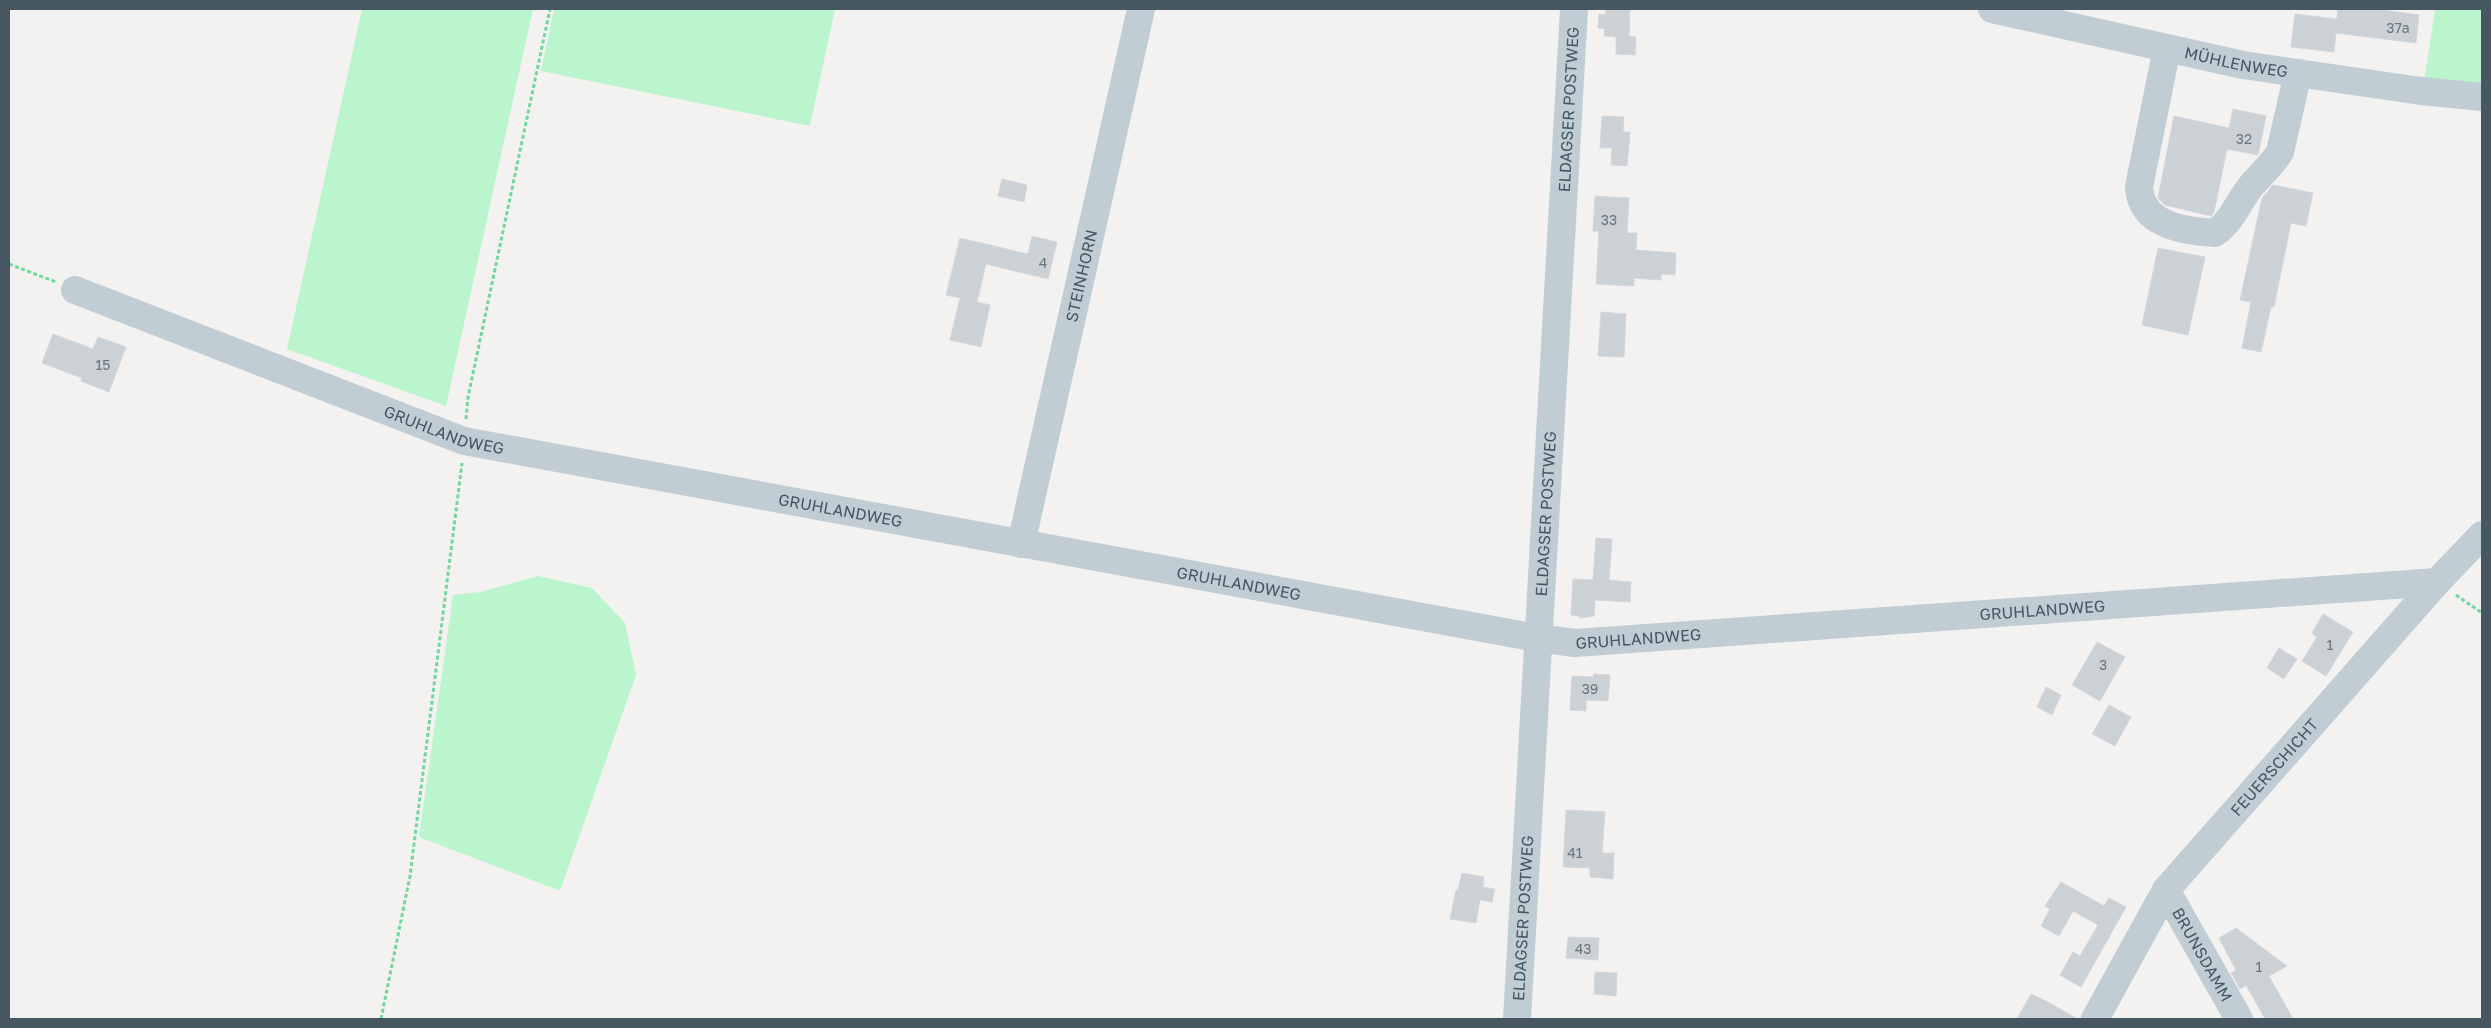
<svg xmlns="http://www.w3.org/2000/svg" width="2491" height="1028" font-family="'Golos Text',sans-serif">
	<style>
		.green { fill: #bbf5cd }
		.building { fill: #ccd1d6; stroke: #d4d8dd }
		.lines { fill: none; stroke-linecap: round; stroke-linejoin: round }
		.path { stroke: #6fd89b; stroke-width: 3; stroke-dasharray: 4 2.5; stroke-linecap: butt }
		.minor { stroke: #c0cdd4; stroke-width: 28 }
		.labels { text-anchor: middle; dominant-baseline: central; stroke-width: 5; stroke-linejoin: round; paint-order: stroke }
		.number-label { font-size: 14px; fill: #68767e }
		.street-label { font-size: 16px; fill: #465761; stroke: #fff }
	</style>
	<rect width="100%" height="100%" fill="#f4f1f1"/>
	<g class="green">
		<polygon points="362,9 533,9 446,406 287,349"/>
		<polygon points="554,9 835,9 810,126 541,71"/>
		<polygon points="2435,9 2482,9 2482,88 2424,83"/>
		<polygon points="538,576 592,588 625,623 636,675 560,891 419,837 453,595 480,592"/>
	</g>
	<g class="building">
		<polygon points="1606,9 1630,9 1629,36 1636,37 1635,55 1616,54 1616,37 1604,36 1605,29 1598,28 1599,14 1605,15"/>
		<polygon points="2338,9 2376,9 2419,15 2416,43 2336,33 2334,52 2291,47 2295,14 2337,19"/>
		<polygon points="2233,109 2266,116 2258,155 2227,149 2214,212 2211,216 2165,205 2158,198 2174,116 2229,128"/>
		<polygon points="1602,116 1624,117 1623,132 1630,132 1627,166 1611,165 1612,148 1600,148"/>
		<polygon points="1002,179 1027,185 1024,202 998,196"/>
		<polygon points="2273,185 2313,193 2306,226 2291,223 2274,307 2271,307 2261,352 2242,348 2251,302 2240,300 2262,198"/>
		<polygon points="1595,196 1629,198 1627,233 1637,233 1636,250 1676,253 1675,275 1661,274 1661,280 1634,278 1634,286 1596,284 1599,231 1593,231"/>
		<polygon points="1032,236 1057,242 1048,279 986,264 977,302 990,305 981,347 950,340 960,298 946,295 960,238 1028,254"/>
		<polygon points="2158,248 2205,257 2188,335 2142,325"/>
		<polygon points="1601,312 1626,314 1624,357 1598,356"/>
		<polygon points="53,334 93,349 98,337 126,347 109,392 81,381 82,378 42,363"/>
		<polygon points="1596,538 1612,539 1609,580 1631,582 1630,602 1595,600 1594,616 1580,618 1580,616 1571,615 1573,579 1593,580"/>
		<polygon points="2323,614 2353,632 2326,676 2302,661 2317,637 2312,633"/>
		<polygon points="2097,642 2125,657 2100,701 2072,685"/>
		<polygon points="2279,648 2297,659 2284,679 2267,668"/>
		<polygon points="1594,674 1610,675 1608,701 1586,700 1586,711 1570,710 1572,676 1593,677"/>
		<polygon points="2046,687 2061,695 2052,715 2037,707"/>
		<polygon points="2109,705 2131,717 2115,746 2092,734"/>
		<polygon points="1566,810 1605,812 1602,853 1614,853 1613,879 1590,877 1590,868 1563,867"/>
		<polygon points="1462,873 1484,877 1483,887 1495,889 1492,902 1480,900 1476,923 1450,919 1456,890 1458,890"/>
		<polygon points="2061,882 2104,906 2109,898 2126,907 2081,987 2060,975 2073,952 2080,956 2098,925 2073,911 2059,936 2041,926 2050,909 2045,906"/>
		<polygon points="2236,928 2287,966 2269,976 2293,1019 2265,1019 2246,985 2240,989 2231,973 2236,970 2219,938"/>
		<polygon points="1568,937 1599,938 1598,960 1566,958"/>
		<polygon points="1595,972 1617,973 1616,996 1594,994"/>
		<polygon points="2031,994 2046,1001 2078,1019 2017,1019"/>
	</g>
	<g class="lines">
		<g class="path">
			<polyline points="9,264 56,282"/>
			<polyline points="466,419 468,397 550,9"/>
			<polyline points="2456,595 2482,613"/>
			<polyline points="381,1019 410,876 462,463"/>
		</g>
		<g class="minor">
			<path id="s1" d="M1992 9 2243 65 2421 91 2482 97"/>
			<path d="M2167 48 2139 187C2141 225 2183 231 2215 233 2233 220 2238 202 2251 186 2261 174 2272 165 2280 152L2298 73"/>
			<path id="s2" d="M75 290 464 441 1537 638 1575 643 2437 582"/>
			<path id="s3" d="M1021 544 1141 9"/>
			<path id="s4" d="M2166 890 2239 1019"/>
			<path id="s5" d="M1517 1019 1574 9"/>
			<path id="s6" d="M2095 1019 2166 890 2437 582 2482 535"/>
		</g>
	</g>
	<g class="labels">
		<g class="number-label">
			<text x="2398" y="27">37a</text>
			<text x="2244" y="138">32</text>
			<text x="1609" y="219">33</text>
			<text x="1043" y="262">4</text>
			<text x="103" y="364">15</text>
			<text x="2330" y="644">1</text>
			<text x="2103" y="664">3</text>
			<text x="1590" y="688">39</text>
			<text x="1575" y="852">41</text>
			<text x="1583" y="948">43</text>
			<text x="2259" y="966">1</text>
		</g>
		<g class="street-label">
			<text stroke="none"><textPath href="#s1" startOffset="250">MÜHLENWEG</textPath></text>
			<text stroke="none"><textPath href="#s5" startOffset="911">ELDAGSER POSTWEG</textPath></text>
			<text stroke="none"><textPath href="#s3" startOffset="275">STEINHORN</textPath></text>
			<text stroke="none"><textPath href="#s2" startOffset="395">GRUHLANDWEG</textPath></text>
			<text stroke="none"><textPath href="#s2" startOffset="800">GRUHLANDWEG</textPath></text>
			<text stroke="none"><textPath href="#s5" startOffset="506">ELDAGSER POSTWEG</textPath></text>
			<text stroke="none"><textPath href="#s2" startOffset="1205">GRUHLANDWEG</textPath></text>
			<text stroke="none"><textPath href="#s2" startOffset="2015">GRUHLANDWEG</textPath></text>
			<text stroke="none"><textPath href="#s2" startOffset="1610">GRUHLANDWEG</textPath></text>
			<text stroke="none"><textPath href="#s6" startOffset="311">FEUERSCHICHT</textPath></text>
			<text stroke="none"><textPath href="#s5" startOffset="101">ELDAGSER POSTWEG</textPath></text>
			<text stroke="none"><textPath href="#s4" startOffset="74">BRUNSDAMM</textPath></text>
		</g>
	</g>
	<rect width="2491" height="1028" fill="none" stroke="#465761" stroke-width="20"/>
</svg>
